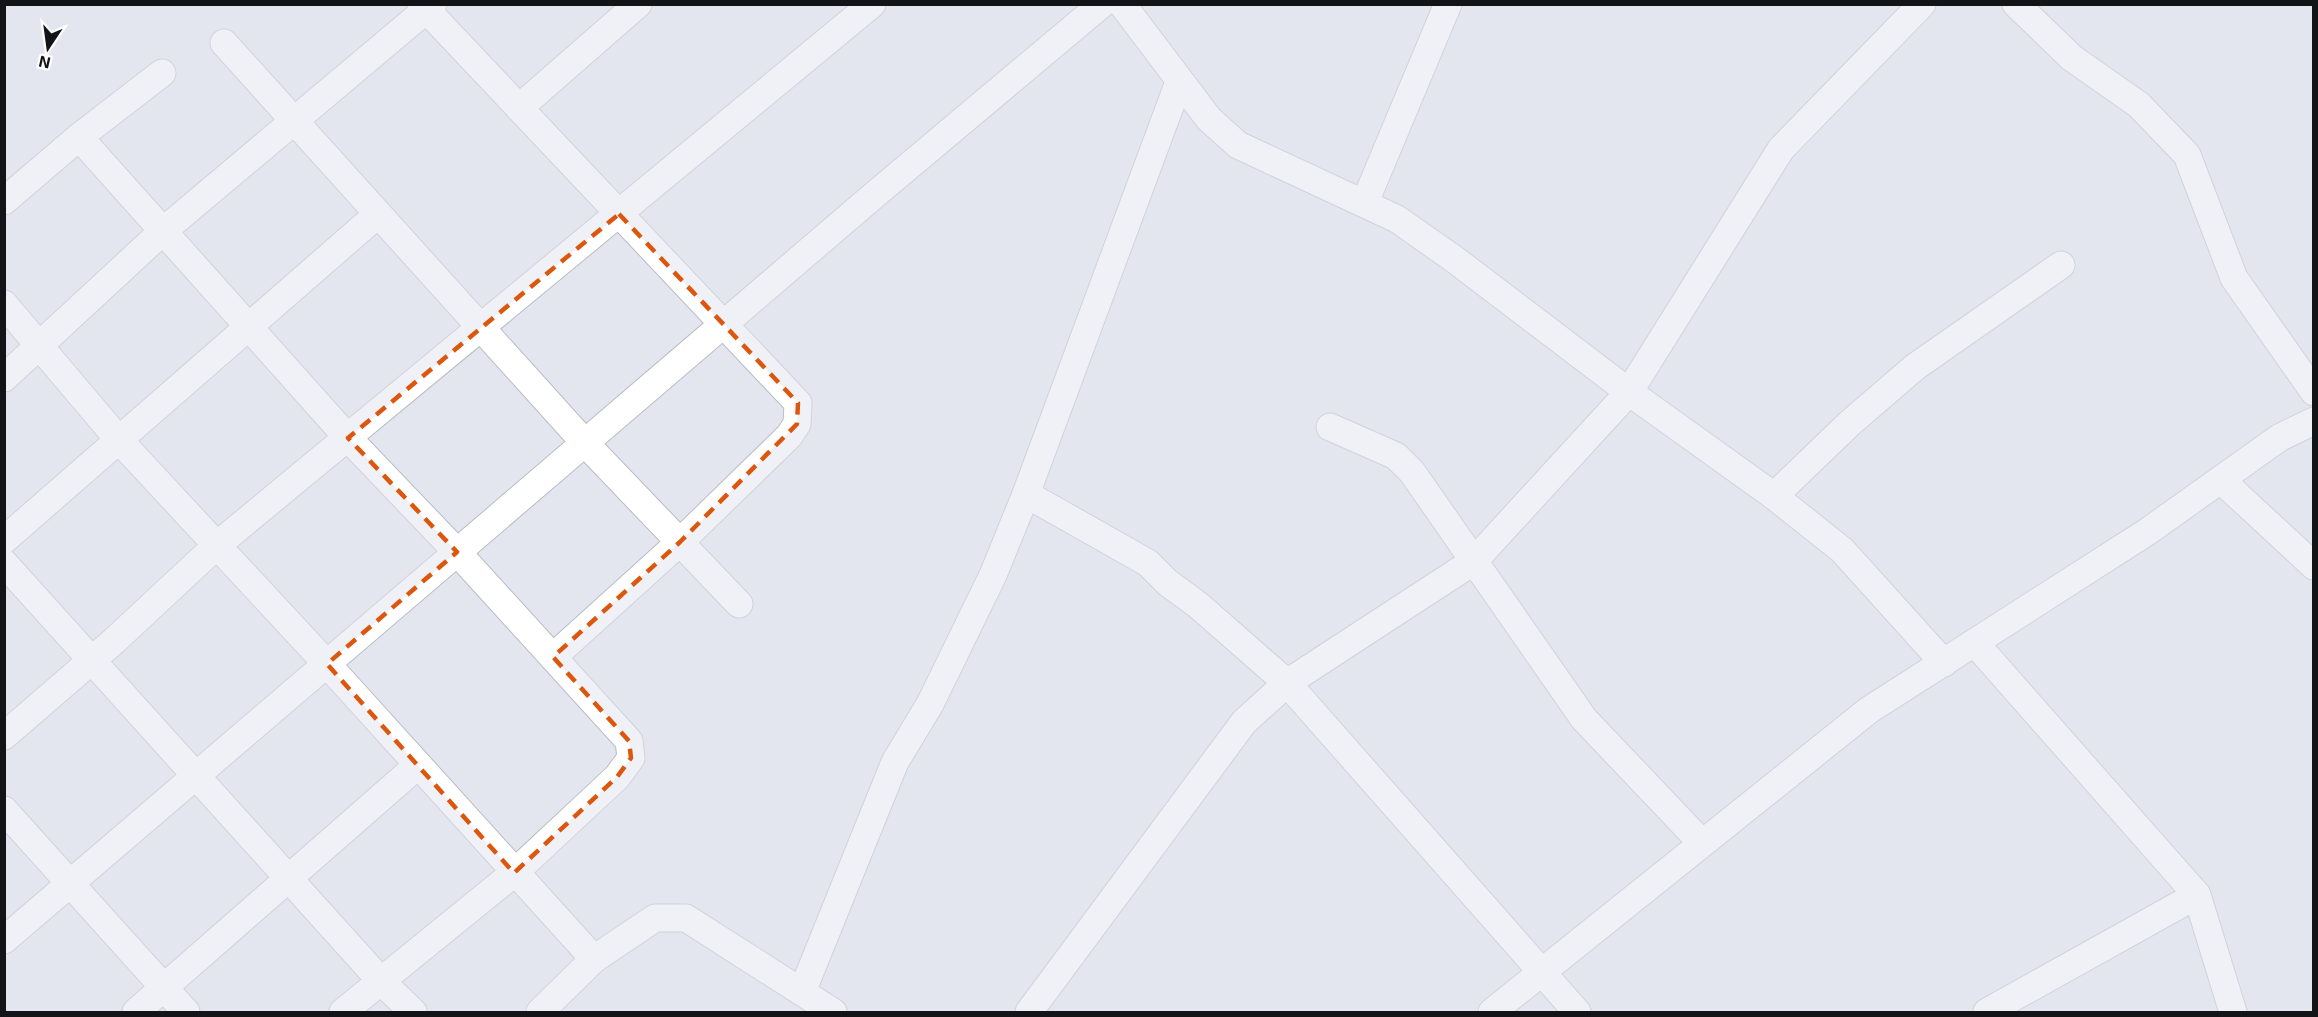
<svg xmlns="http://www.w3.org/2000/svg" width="2318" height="1017" font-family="'Exo 2',sans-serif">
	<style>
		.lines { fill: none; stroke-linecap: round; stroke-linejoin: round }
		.minor-casing { stroke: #babcc4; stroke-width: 29 }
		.minor { stroke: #fff; stroke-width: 27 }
		.marked { fill: none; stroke: #dd560d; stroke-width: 4.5; stroke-dasharray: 12 8; stroke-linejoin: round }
	</style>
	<rect width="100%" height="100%" fill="#e4e6ef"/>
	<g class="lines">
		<defs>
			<g id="minor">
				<polyline points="421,4 798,403 797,424 789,436 680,542 553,657"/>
				<polyline points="1122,4 1209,119 1238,145 1397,219 1454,259 1629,392 1774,496 1842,550 1944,663"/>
				<polyline points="2016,4 2072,58 2139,105 2187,155 2234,278 2314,392"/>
				<polyline points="224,43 585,443 739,604"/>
				<polyline points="519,108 638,4"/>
				<polyline points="4,201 79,137 162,73"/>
				<polyline points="1365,202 1448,4"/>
				<polyline points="4,304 119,440 327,664 594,959"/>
				<polyline points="4,378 163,231 433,4"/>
				<polyline points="1330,427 1396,456 1412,472 1584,719 1702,843"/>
				<polyline points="2221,480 2314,566"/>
				<polyline points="1026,494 1148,563 1168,583 1198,605 1287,683 1577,1012"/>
				<polyline points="1774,496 1850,423 1915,367 2061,265"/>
				<polyline points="4,540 378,214"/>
				<polyline points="4,563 381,981 514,873 617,777 631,758 629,741 457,552 348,438 79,137"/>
				<polyline points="1975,643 2197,895 2233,1012"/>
				<polyline points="4,736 114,641 216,546 872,4"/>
				<polyline points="4,810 186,1012"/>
				<polyline points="4,940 872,197 1102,4"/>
				<polyline points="802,992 895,762 930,704 993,575 1026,494 1179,82"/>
				<polyline points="136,1012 418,765"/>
				<polyline points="343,1012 381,981 413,1012"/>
				<polyline points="540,1012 594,959 655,918 686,918 833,1012"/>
				<polyline points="1029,1012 1244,722 1287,683 1474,561 1629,392 1781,149 1922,4"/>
				<polyline points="1492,1012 1869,710 2147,532 2279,438 2314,421"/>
				<polyline points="1987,1012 2197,895"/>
			</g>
		</defs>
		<use href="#minor" class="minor-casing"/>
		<use href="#minor" class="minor"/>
	</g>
	<path d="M0 0H2318V1017H0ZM619 214 798 403 797 424 680 542 553 657 629 741 631 758 617 777 514 873 327 664 457 552 348 438Z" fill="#e4e6ef" fill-opacity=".55" fill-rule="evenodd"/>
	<path class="marked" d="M619 214 798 403 797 424 680 542 553 657 629 741 631 758 617 777 514 873 327 664 457 552 348 438Z"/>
	<rect width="2318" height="1017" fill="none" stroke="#131417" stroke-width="12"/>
	<g transform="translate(48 48) rotate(193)" stroke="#ffffff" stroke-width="4.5" paint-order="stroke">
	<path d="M0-4.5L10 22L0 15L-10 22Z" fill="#131417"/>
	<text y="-9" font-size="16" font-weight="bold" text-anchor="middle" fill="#131417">N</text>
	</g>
</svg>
